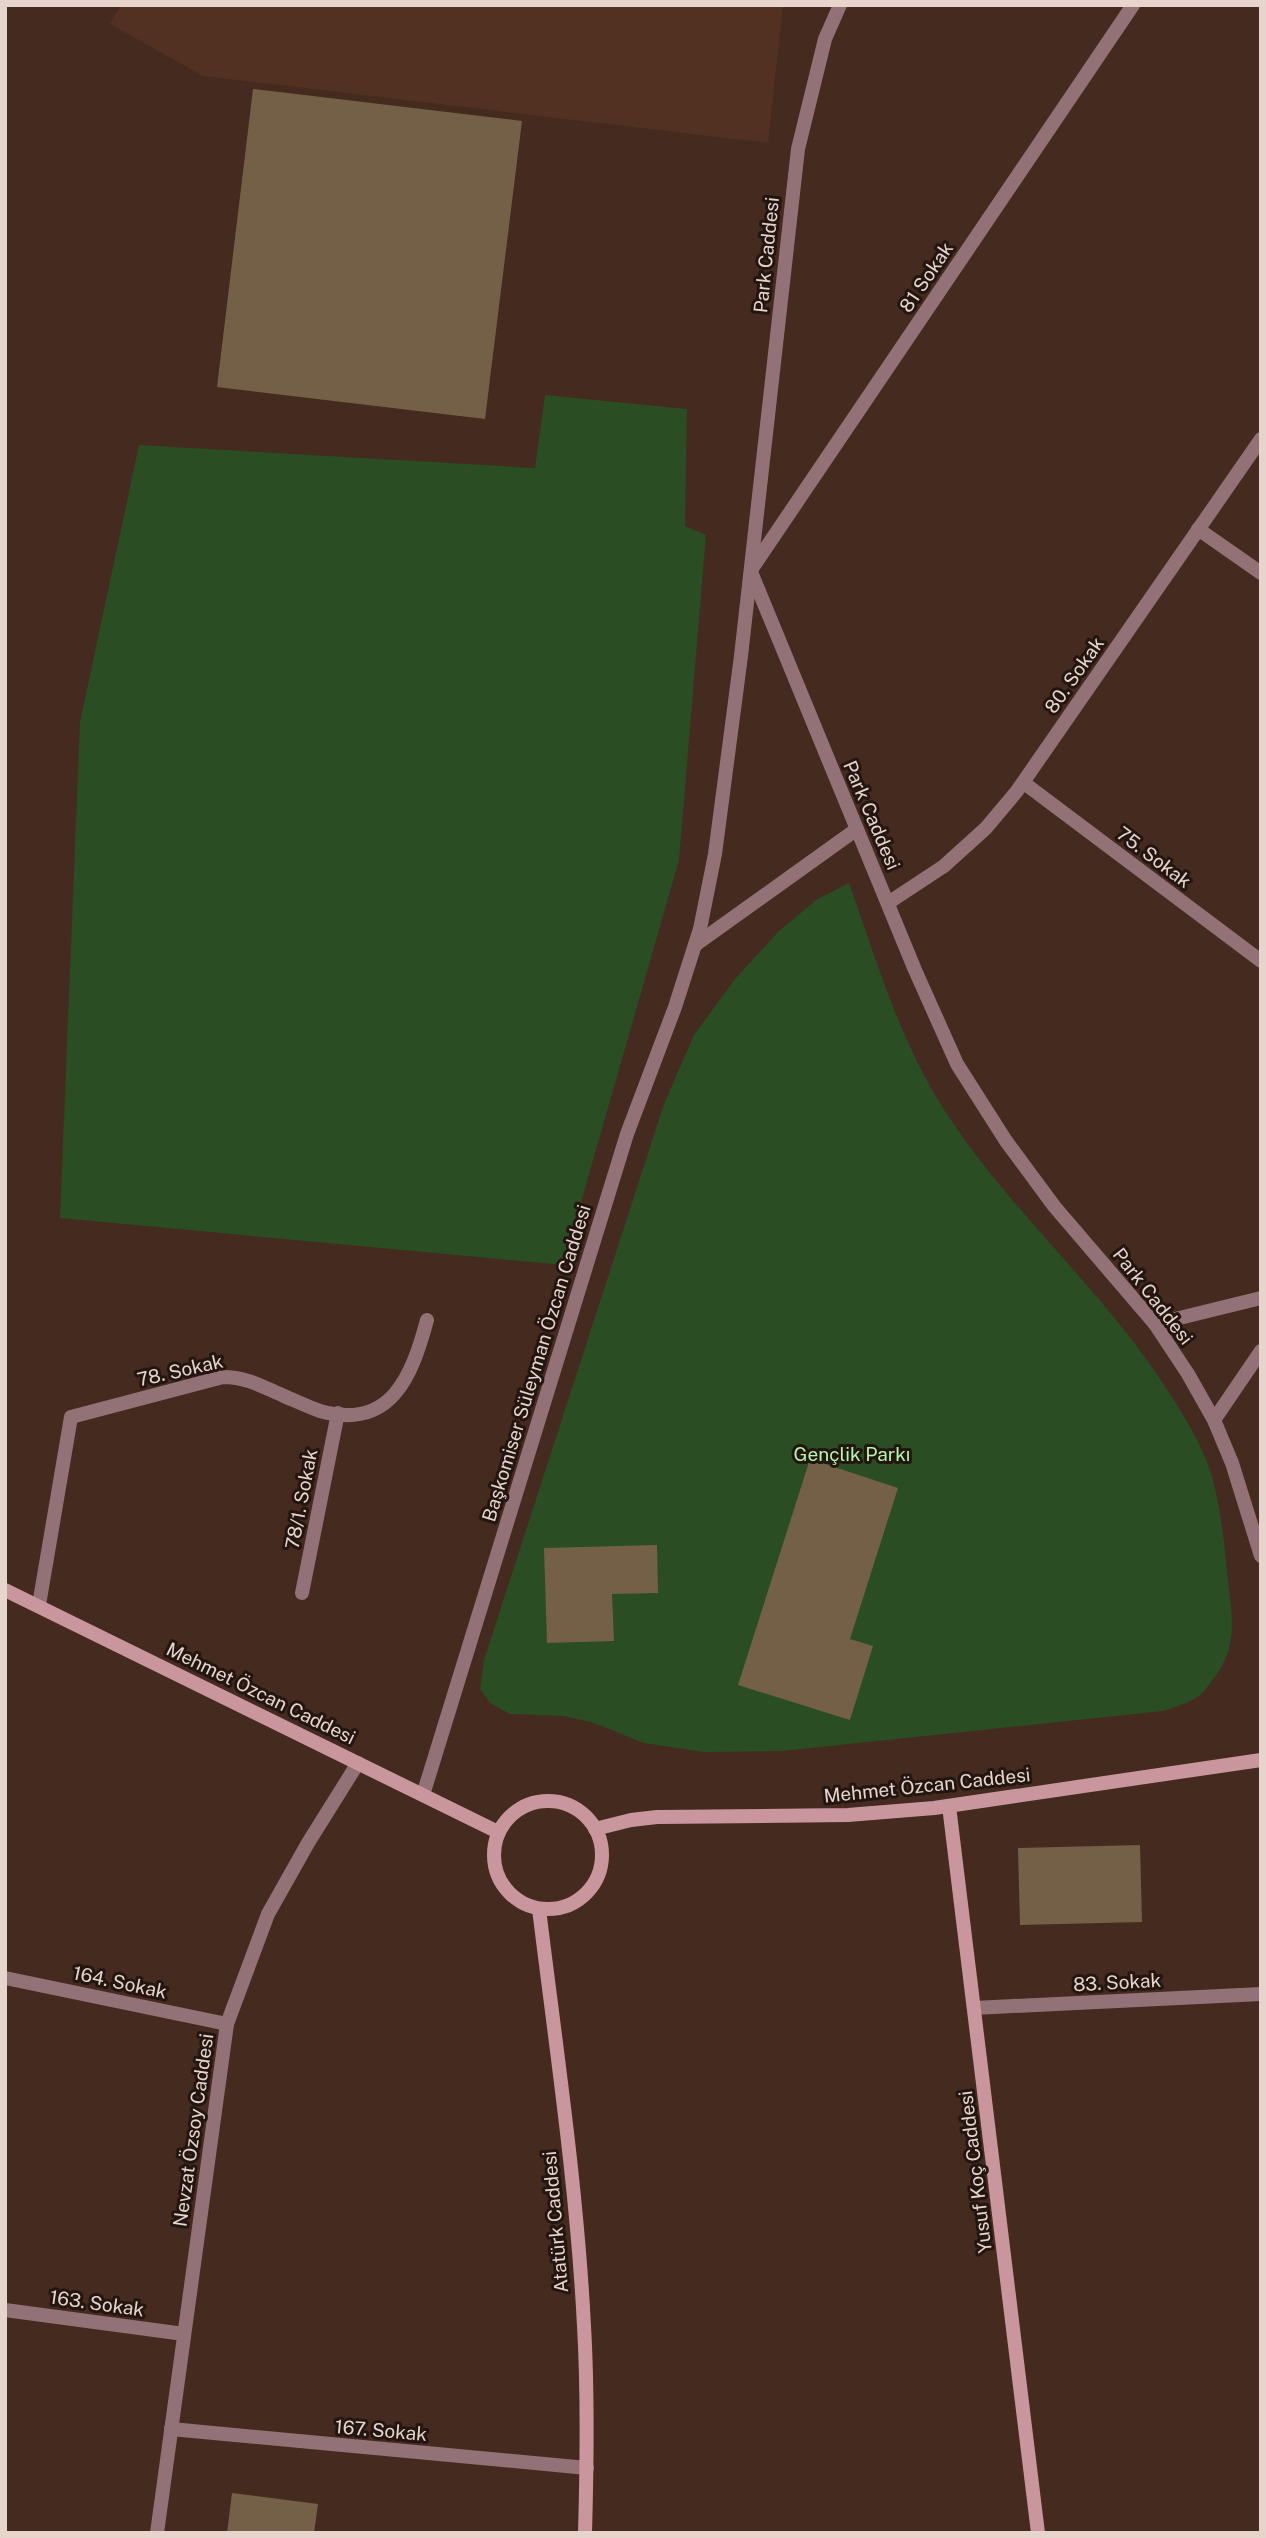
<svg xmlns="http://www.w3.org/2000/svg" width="1266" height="2538" font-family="'Public Sans',sans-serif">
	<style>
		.built { fill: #523022 }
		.green { fill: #2a4d24 }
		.building { fill: #736047 }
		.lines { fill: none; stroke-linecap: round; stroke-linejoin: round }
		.lane { stroke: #927276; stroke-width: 14 }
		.street { stroke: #927276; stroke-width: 14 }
		.secondary { stroke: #c9969d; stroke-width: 14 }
		.labels { text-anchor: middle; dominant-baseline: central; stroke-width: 6; stroke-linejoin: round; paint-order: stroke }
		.street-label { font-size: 19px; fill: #e7d4cd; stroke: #231611 }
		.park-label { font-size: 19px; fill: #b6f6aa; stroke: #231611 }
	</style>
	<rect width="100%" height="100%" fill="#452a1f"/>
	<polygon class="built" points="121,5 783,5 768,143 203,76 110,24"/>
	<g class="green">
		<polygon points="545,395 687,409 685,526 706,535 679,860 563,1265 60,1218 80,722 139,445 535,468"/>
		<path d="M849 883C875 956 897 1032 937 1098 1001 1204 1099 1284 1166 1388 1181 1411 1197 1436 1207 1462 1221 1500 1224 1542 1228 1582 1233 1619 1238 1650 1211 1682 1207 1687 1203 1694 1197 1697 1187 1704 1174 1707 1163 1711L782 1751 704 1752 644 1743 594 1723 564 1716 510 1714 490 1703 480 1689 484 1660 664 1104 694 1035 735 979 779 931 816 900Z"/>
	</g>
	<g class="building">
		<polygon points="253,89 522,121 485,419 217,387"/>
		<polygon points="810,1459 898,1488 850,1639 873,1646 850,1720 738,1685"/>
		<polygon points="657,1545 658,1593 612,1594 614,1641 547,1643 544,1548"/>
		<polygon points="1140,1845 1142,1922 1020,1925 1018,1848"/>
		<polygon points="232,2493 318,2504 314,2533 227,2533"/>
	</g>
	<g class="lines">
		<g class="lane">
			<polyline points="302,1593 338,1413"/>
			<path d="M39 1605 71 1417 223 1377C247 1377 263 1387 284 1396 296 1401 308 1407 320 1411 391 1431 412 1376 427 1320"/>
		</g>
		<g class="street">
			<polyline points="1198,529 1261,573"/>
			<polyline points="753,567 1133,5"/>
			<polyline points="751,572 915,970 957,1064 1006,1141 1054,1206 1155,1324 1188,1374 1214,1420 1232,1463 1261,1556"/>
			<polyline points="1024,783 1261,961"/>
			<polyline points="888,903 944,866 986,828 1017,791 1261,439"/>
			<polyline points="695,945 857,829"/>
			<polyline points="1155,1324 1261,1298"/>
			<polyline points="1214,1420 1261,1351"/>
			<polyline points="423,1795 627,1134 675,1007 700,929 715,854 741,656 798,149 825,39 840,5"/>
			<polyline points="5,1978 227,2024"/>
			<polyline points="974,2008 1261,1994"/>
			<polyline points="5,2310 184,2334"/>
			<polyline points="171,2429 587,2468"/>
			<polyline points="157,2533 227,2024 268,1914 308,1843 358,1763"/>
		</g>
		<g class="secondary">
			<polyline points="5,1590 498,1832"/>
			<circle cx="548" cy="1855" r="54"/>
			<polyline points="949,1806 1038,2533"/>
			<polyline points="595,1829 631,1820 657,1817 848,1815 934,1808 1261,1760"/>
			<path d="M539 1909C556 2048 577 2187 584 2326 588 2395 587 2464 585 2533"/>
		</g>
	</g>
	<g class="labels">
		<g class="street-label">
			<text transform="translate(766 255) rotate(-84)">Park Caddesi</text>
			<text transform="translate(926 277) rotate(-56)">81 Sokak</text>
			<text transform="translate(1074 675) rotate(-55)">80. Sokak</text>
			<text transform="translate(872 815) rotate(67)">Park Caddesi</text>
			<text transform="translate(1154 857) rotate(37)">75. Sokak</text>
			<text transform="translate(1153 1296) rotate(52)">Park Caddesi</text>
			<text transform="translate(536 1363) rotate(-73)">Başkomiser Süleyman Özcan Caddesi</text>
			<text transform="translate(180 1370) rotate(-13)">78. Sokak</text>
			<text transform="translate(301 1499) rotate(-79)">78/1. Sokak</text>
			<text transform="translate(261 1693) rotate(26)">Mehmet Özcan Caddesi</text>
			<text transform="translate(927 1785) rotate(-6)">Mehmet Özcan Caddesi</text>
			<text transform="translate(120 1982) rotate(12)">164. Sokak</text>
			<text transform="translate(1117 1982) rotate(-3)">83. Sokak</text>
			<text transform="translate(193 2130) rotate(-82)">Nevzat Özsoy Caddesi</text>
			<text transform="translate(975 2172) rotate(-97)">Yusuf Koç Caddesi</text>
			<text transform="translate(555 2222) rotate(-95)">Atatürk Caddesi</text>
			<text transform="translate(97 2303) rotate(8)">163. Sokak</text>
			<text transform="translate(381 2430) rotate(5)">167. Sokak</text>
		</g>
		<g class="park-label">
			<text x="852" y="1454">Gençlik Parkı</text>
		</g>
	</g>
	<rect width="1266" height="2538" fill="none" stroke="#e7d4cd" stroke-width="14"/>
</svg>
